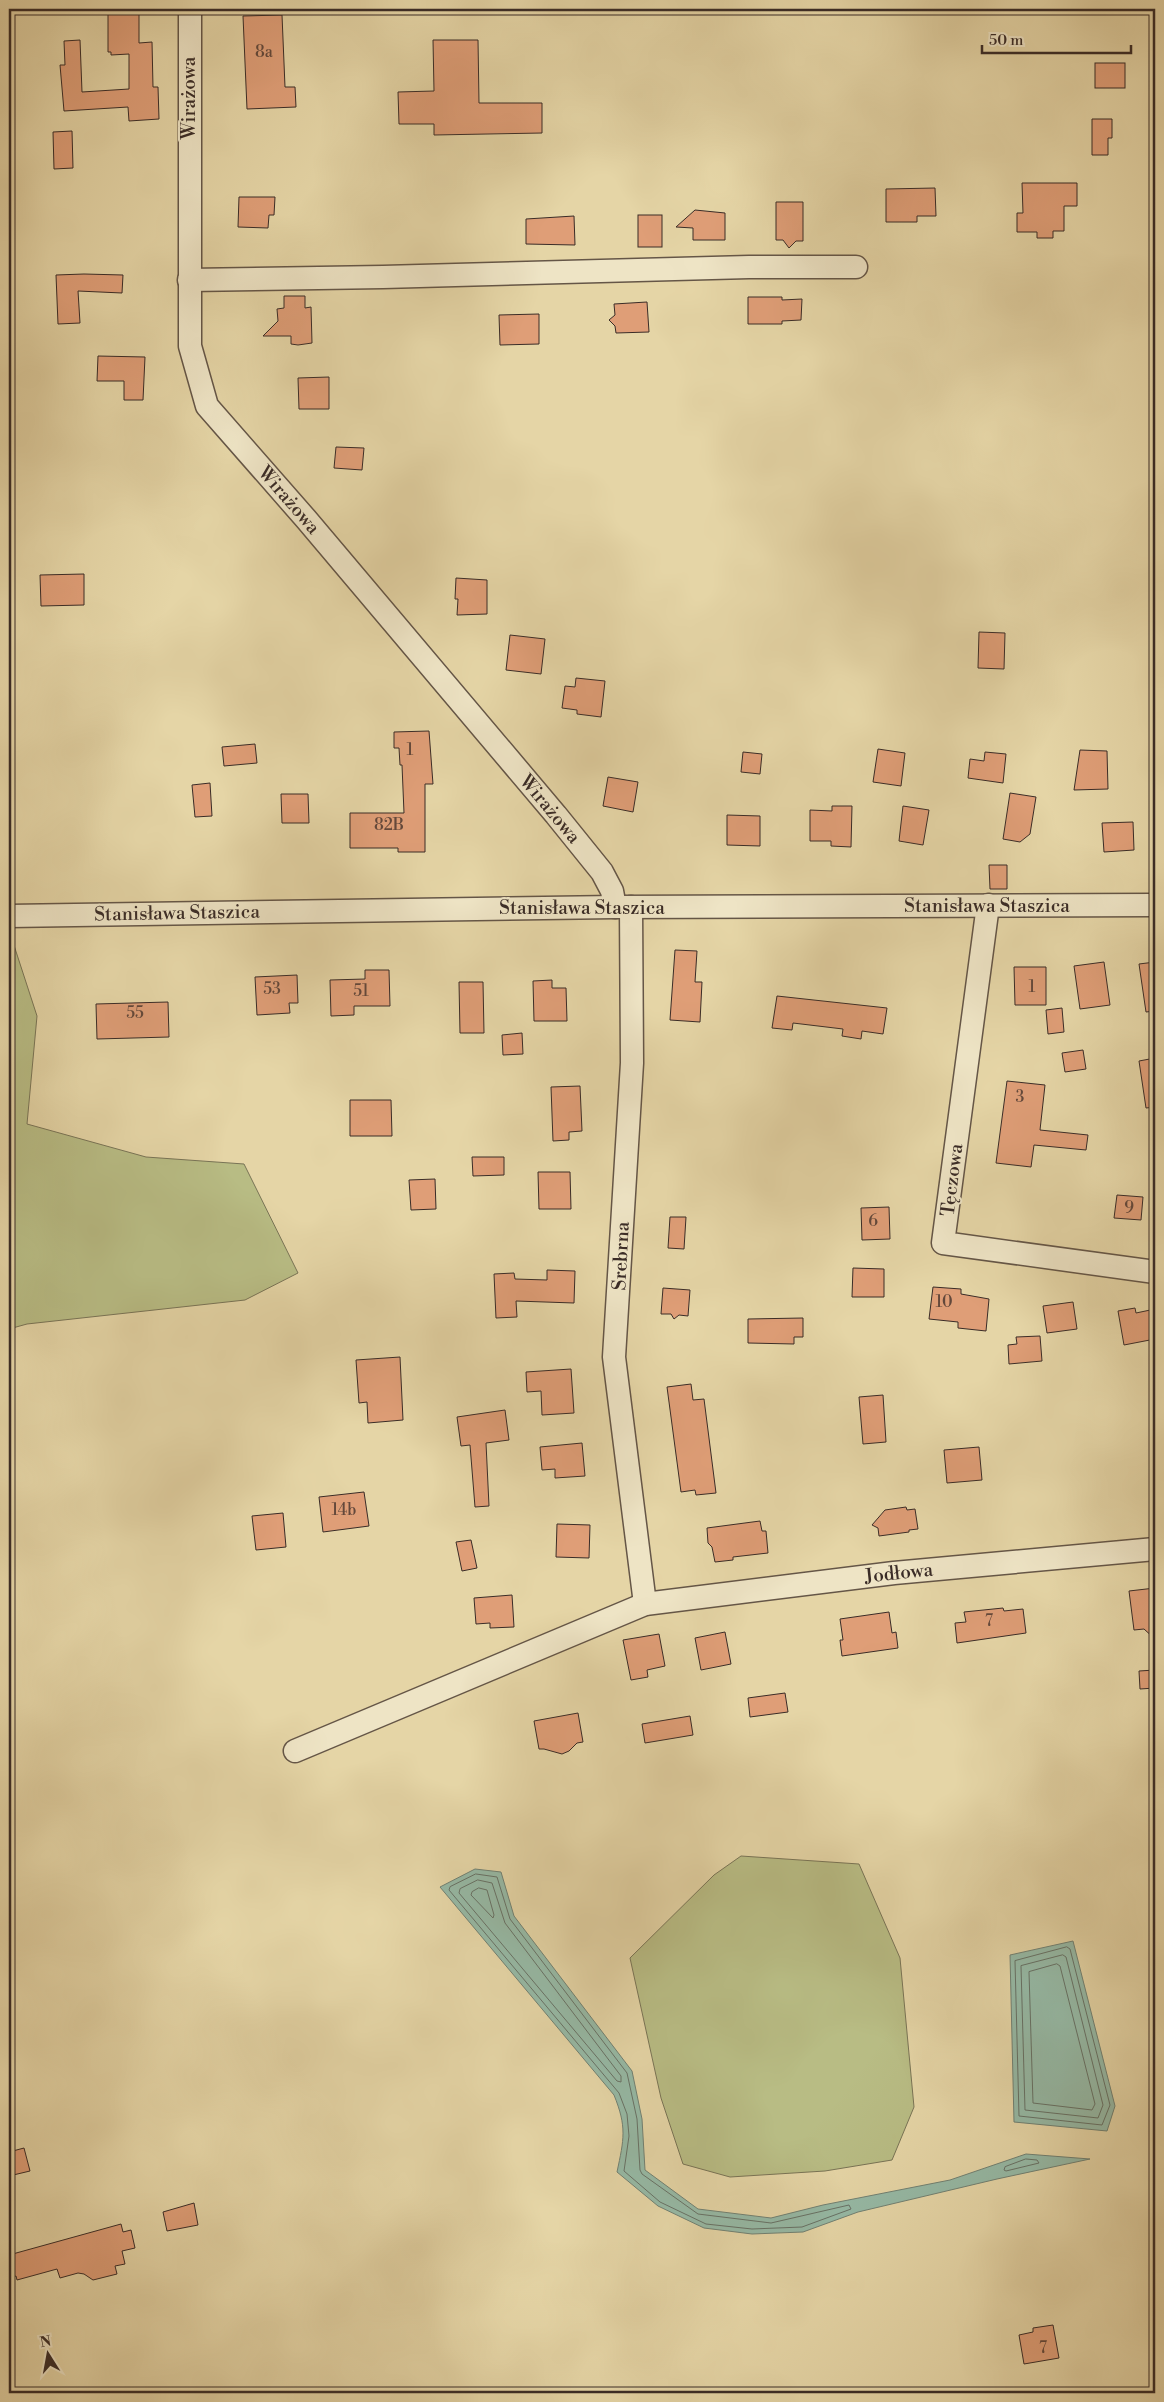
<svg xmlns="http://www.w3.org/2000/svg" width="1164" height="2402" font-family="'Libre Bodoni',serif">
	<style>
		.green { fill: #b8bc84; stroke: #797456 }
		.water { fill: #96b9a5; stroke: #718173 }
		.lines { fill: none; stroke-linecap: round; stroke-linejoin: round }
		.shore { stroke: #687266; stroke-width: 1 }
		.building { fill: #df9e77; stroke: #3a2c27 }
		.minor-casing { stroke: #655647; stroke-width: 25 }
		.minor { stroke: #eee4c5; stroke-width: 22 }
		.labels { text-anchor: middle; dominant-baseline: central; stroke-width: 4; stroke-linejoin: round; paint-order: stroke }
		.number-label { font-size: 16px; fill: #63483b }
		.street-label { font-size: 19px; fill: #3a2c27; stroke: #eee4c5 }
	</style>
	<rect width="100%" height="100%" fill="#e5d5a6"/>
	<filter id="stains"><feTurbulence type="fractalNoise" baseFrequency=".004" numOctaves="4"/><feColorMatrix values="0 0 0 0 .2 0 0 0 0 .09 0 0 0 0 .02 0 0 0 .5 -.17"/></filter>
	<radialGradient id="worn" r=".72"><stop offset=".6" stop-color="#630" stop-opacity="0"/><stop offset="1" stop-color="#630" stop-opacity=".3"/></radialGradient>
	<g class="green">
		<polygon points="9,930 37,1016 27,1124 146,1157 244,1164 298,1273 245,1300 27,1324 9,1329"/>
		<polygon points="741,1856 859,1864 900,1958 914,2107 892,2160 825,2171 730,2177 683,2164 661,2098 630,1958 714,1875"/>
	</g>
	<g class="water">
		<path d="M475 1869 501 1872 514 1916 632 2071 642 2119 645 2170 698 2209 771 2218 823 2205 950 2180 1026 2154 1090 2159 997 2179 858 2212 803 2232 752 2234 704 2228 658 2206 617 2172C624 2139 627 2127 614 2095L440 1887Z"/>
		<polygon points="1073,1941 1115,2106 1107,2131 1014,2122 1010,1955"/>
	</g>
	<g class="lines">
		<g class="shore">
			<polygon points="476,1874 497,1877 510,1919 627,2073 637,2119 640,2170 642,2174 698,2214 771,2223 849,2205 851,2209 802,2227 752,2229 706,2224 660,2202 624,2171 629,2136 627,2114 619,2093 449,1890 450,1887"/>
			<polygon points="478,1880 492,1883 505,1923 621,2076 621,2082 617,2081 459,1893 460,1889"/>
			<polygon points="479,1888 487,1890 494,1915 493,1918 471,1895 472,1892"/>
			<polygon points="1067,1947 1070,1949 1110,2105 1102,2125 1019,2116 1015,1961"/>
			<polygon points="1063,1955 1066,1957 1103,2105 1098,2118 1025,2110 1021,1966"/>
			<polygon points="1057,1964 1060,1966 1095,2104 1092,2110 1033,2103 1029,1972"/>
			<polygon points="1026,2159 1037,2160 1039,2163 1006,2171 1004,2170 1005,2167"/>
		</g>
	</g>
	<g class="building">
		<polygon points="108,9 139,10 139,43 152,42 153,87 158,87 159,119 129,121 128,107 64,111 60,65 65,65 64,41 80,40 82,92 129,89 129,54 111,55 111,52 108,52"/>
		<polygon points="282,15 285,87 295,87 296,107 247,109 243,16"/>
		<polygon points="433,40 478,40 479,103 542,103 542,133 434,135 434,124 399,124 398,92 434,91"/>
		<rect x="1095" y="63" width="30" height="25"/>
		<polygon points="1092,119 1112,119 1112,138 1108,138 1108,155 1092,155"/>
		<polygon points="72,131 73,168 54,169 53,132"/>
		<polygon points="1022,183 1077,183 1077,206 1064,206 1064,231 1053,231 1053,238 1037,238 1037,232 1017,232 1017,213 1023,213"/>
		<polygon points="935,188 936,216 917,216 917,222 886,222 886,189"/>
		<polygon points="239,197 275,197 274,215 269,215 268,228 238,227"/>
		<polygon points="776,202 803,202 803,241 796,241 789,248 783,240 776,240"/>
		<polygon points="695,210 725,213 725,240 693,240 693,228 676,227"/>
		<rect x="638" y="215" width="24" height="32"/>
		<polygon points="574,216 575,245 526,244 526,219"/>
		<polygon points="84,274 123,275 122,293 78,291 80,323 58,324 56,275"/>
		<polygon points="284,296 305,296 305,308 311,307 312,343 298,345 291,344 291,336 263,336 278,321 277,309 284,308"/>
		<polygon points="748,297 782,297 782,300 802,299 801,320 782,321 782,324 748,324"/>
		<polygon points="647,302 649,332 616,333 615,326 609,320 615,315 614,304"/>
		<polygon points="539,314 539,344 500,345 499,315"/>
		<polygon points="98,356 145,357 143,400 124,400 124,381 97,381"/>
		<polygon points="329,377 329,409 299,409 298,378"/>
		<polygon points="336,447 364,448 362,470 334,468"/>
		<polygon points="84,574 84,605 41,606 40,575"/>
		<polygon points="456,578 487,580 487,614 457,615 458,599 455,599"/>
		<polygon points="979,632 1005,633 1004,669 978,668"/>
		<polygon points="510,635 545,639 541,674 506,670"/>
		<polygon points="576,678 605,681 601,717 577,714 577,710 562,708 565,686 575,687"/>
		<polygon points="429,731 433,784 425,784 425,852 398,852 398,848 350,848 350,813 404,813 402,765 400,765 399,748 394,748 394,732"/>
		<polygon points="255,744 257,763 224,766 222,747"/>
		<polygon points="878,749 905,753 901,786 873,782"/>
		<polygon points="1080,750 1107,751 1108,789 1074,790"/>
		<polygon points="743,752 762,754 760,774 741,772"/>
		<polygon points="985,752 1006,754 1003,783 968,778 970,759 984,761"/>
		<polygon points="608,777 638,782 633,812 603,806"/>
		<polygon points="210,783 212,816 195,817 192,785"/>
		<polygon points="1010,793 1036,797 1030,834 1020,842 1003,839"/>
		<polygon points="281,794 308,794 309,823 282,823"/>
		<polygon points="832,806 852,806 851,847 831,846 831,841 810,841 810,810 832,811"/>
		<polygon points="903,806 929,810 923,845 899,841"/>
		<polygon points="727,815 760,816 760,846 727,845"/>
		<polygon points="1133,822 1134,850 1104,852 1102,823"/>
		<polygon points="989,865 1007,865 1007,889 990,889"/>
		<polygon points="675,950 697,951 695,982 702,982 700,1022 670,1020"/>
		<polygon points="1104,962 1110,1005 1080,1009 1074,966"/>
		<polygon points="1155,962 1155,1011 1146,1012 1139,964"/>
		<polygon points="1014,967 1046,967 1046,1005 1015,1005"/>
		<polygon points="365,970 389,970 390,1006 354,1006 354,1015 331,1016 330,980 365,979"/>
		<polygon points="297,975 298,1003 289,1003 290,1013 257,1015 255,977"/>
		<polygon points="552,980 552,988 566,988 567,1021 534,1021 533,981"/>
		<polygon points="459,982 483,982 484,1033 460,1033"/>
		<polygon points="777,996 887,1008 883,1034 862,1031 861,1039 842,1036 843,1029 793,1023 792,1030 772,1028"/>
		<polygon points="168,1002 169,1037 97,1039 96,1004"/>
		<polygon points="1062,1008 1064,1032 1048,1034 1046,1010"/>
		<polygon points="522,1033 523,1054 503,1055 502,1035"/>
		<polygon points="1083,1050 1086,1069 1065,1072 1062,1053"/>
		<polygon points="1155,1058 1155,1107 1146,1108 1139,1061"/>
		<polygon points="1007,1081 1045,1085 1040,1130 1088,1135 1086,1150 1034,1145 1031,1167 996,1163"/>
		<polygon points="580,1086 582,1131 569,1132 569,1140 553,1141 551,1087"/>
		<polygon points="350,1100 391,1100 392,1136 350,1136"/>
		<polygon points="472,1157 504,1157 504,1175 473,1176"/>
		<polygon points="538,1172 570,1172 571,1209 539,1209"/>
		<polygon points="435,1179 436,1209 411,1210 409,1180"/>
		<polygon points="1117,1195 1143,1197 1141,1220 1114,1218"/>
		<polygon points="889,1207 890,1239 862,1240 861,1208"/>
		<polygon points="670,1217 686,1217 684,1249 668,1248"/>
		<polygon points="853,1268 884,1269 884,1297 852,1297"/>
		<polygon points="547,1270 575,1271 574,1303 516,1301 517,1317 496,1318 494,1274 514,1273 515,1279 547,1280"/>
		<polygon points="933,1287 961,1289 961,1294 989,1299 986,1331 958,1328 958,1322 929,1319"/>
		<polygon points="663,1288 690,1290 688,1316 679,1315 674,1319 671,1314 661,1314"/>
		<polygon points="1073,1302 1077,1329 1047,1333 1043,1306"/>
		<polygon points="1135,1308 1136,1313 1155,1309 1155,1339 1124,1345 1118,1311"/>
		<polygon points="803,1318 803,1337 794,1337 794,1344 748,1343 748,1319"/>
		<polygon points="1040,1336 1042,1361 1009,1364 1008,1345 1017,1344 1016,1337"/>
		<polygon points="400,1357 403,1420 368,1423 367,1402 359,1403 356,1360"/>
		<polygon points="571,1369 574,1413 542,1415 541,1391 527,1392 526,1372"/>
		<polygon points="691,1384 693,1400 704,1399 716,1493 696,1495 695,1490 681,1492 667,1387"/>
		<polygon points="883,1395 886,1442 863,1444 859,1397"/>
		<polygon points="505,1410 509,1440 486,1443 489,1506 475,1507 470,1445 461,1446 457,1417"/>
		<polygon points="582,1443 585,1476 555,1478 555,1469 542,1470 540,1447"/>
		<polygon points="979,1447 982,1480 947,1483 944,1450"/>
		<polygon points="364,1492 369,1526 323,1532 319,1497"/>
		<polygon points="906,1507 907,1510 915,1509 918,1529 909,1530 909,1532 879,1536 878,1528 872,1525 885,1510"/>
		<polygon points="283,1513 286,1547 256,1550 252,1516"/>
		<polygon points="760,1521 762,1531 766,1531 768,1553 733,1557 733,1560 715,1562 712,1547 708,1543 707,1528"/>
		<polygon points="557,1524 590,1525 589,1558 556,1557"/>
		<polygon points="471,1540 477,1568 462,1571 456,1542"/>
		<polygon points="1155,1588 1155,1639 1144,1629 1134,1630 1129,1591"/>
		<polygon points="512,1595 514,1627 490,1628 490,1623 476,1624 474,1598"/>
		<polygon points="1003,1608 1004,1611 1023,1609 1026,1633 957,1643 955,1623 966,1622 964,1612"/>
		<polygon points="889,1612 892,1633 896,1632 898,1648 842,1656 840,1640 843,1640 840,1619"/>
		<polygon points="725,1632 731,1664 701,1670 695,1638"/>
		<polygon points="659,1634 665,1666 647,1670 648,1677 631,1680 623,1640"/>
		<polygon points="1155,1670 1155,1688 1140,1689 1139,1671"/>
		<polygon points="785,1693 788,1712 750,1717 748,1698"/>
		<polygon points="578,1713 583,1742 577,1743 569,1751 562,1754 544,1749 539,1749 534,1721"/>
		<polygon points="690,1716 693,1735 645,1743 642,1724"/>
		<polygon points="24,2148 30,2171 9,2176 9,2152"/>
		<polygon points="194,2203 198,2225 167,2231 163,2212"/>
		<polygon points="121,2224 123,2232 131,2230 135,2248 122,2251 125,2264 115,2266 117,2274 93,2280 84,2274 78,2273 60,2278 57,2269 17,2280 16,2276 9,2278 9,2255"/>
		<polygon points="1053,2325 1059,2358 1024,2364 1019,2335 1033,2332 1033,2328"/>
	</g>
	<g class="lines">
		<defs>
			<g id="minor">
				<polyline points="190,9 190,346 207,406 306,519 556,815 602,872 612,891 615,907"/>
				<polyline points="189,280 383,277 749,267 856,267"/>
				<polyline points="988,905 943,1243 1155,1272"/>
				<polyline points="631,907 632,1063 614,1357 645,1604"/>
				<polyline points="9,916 615,907 1155,905"/>
				<polyline points="295,1751 645,1604 894,1573 1155,1549"/>
			</g>
		</defs>
		<use href="#minor" class="minor-casing"/>
		<use href="#minor" class="minor"/>
	</g>
	<g class="labels">
		<g class="number-label">
			<text x="264" y="52">8a</text>
			<text x="410" y="750">1</text>
			<text x="389" y="825">82B</text>
			<text x="1032" y="987">1</text>
			<text x="272" y="989">53</text>
			<text x="361" y="991">51</text>
			<text x="135" y="1013">55</text>
			<text x="1020" y="1097">3</text>
			<text x="1129" y="1208">9</text>
			<text x="873" y="1221">6</text>
			<text x="944" y="1302">10</text>
			<text x="344" y="1510">14b</text>
			<text x="989" y="1621">7</text>
			<text x="1043" y="2348">7</text>
		</g>
		<g class="street-label">
			<text transform="translate(189 98) rotate(-90)">Wirażowa</text>
			<text transform="translate(289 500) rotate(49)">Wirażowa</text>
			<text transform="translate(550 809) rotate(50)">Wirażowa</text>
			<text x="987" y="906">Stanisława Staszica</text>
			<text x="582" y="908">Stanisława Staszica</text>
			<text transform="translate(177 913) rotate(-1)">Stanisława Staszica</text>
			<text transform="translate(952 1180) rotate(-83)">Tęczowa</text>
			<text transform="translate(621 1256) rotate(-87)">Srebrna</text>
			<text transform="translate(899 1573) rotate(-6)">Jodłowa</text>
		</g>
	</g>
	<rect width="1164" height="2402" fill="none" stroke="#e5d5a6" stroke-width="30"/>
	<rect x="10" y="10" width="1144" height="2382" fill="none" stroke="#3a2c27" stroke-width="2.5"/>
	<rect x="15" y="15" width="1134" height="2372" fill="none" stroke="#3a2c27"/>
	<g transform="translate(48 2354) rotate(349)" stroke="#eee4c5" stroke-width="4" paint-order="stroke">
	<path d="M0-4L9 19L0 12L-9 19Z" fill="#3a2c27"/>
	<text y="-8" font-size="14" font-weight="bold" text-anchor="middle" fill="#3a2c27">N</text>
	</g>
	<path d="M982 45v8h149v-8" fill="none" stroke="#3a2c27" stroke-width="2.5"/>
	<text x="989" y="45" font-size="15" fill="#3a2c27" stroke="#eee4c5" stroke-width="4" paint-order="stroke">50 m</text>
	<rect width="100%" height="100%" filter="url(#stains)"/>
	<rect width="100%" height="100%" fill="url(#worn)"/>
</svg>
